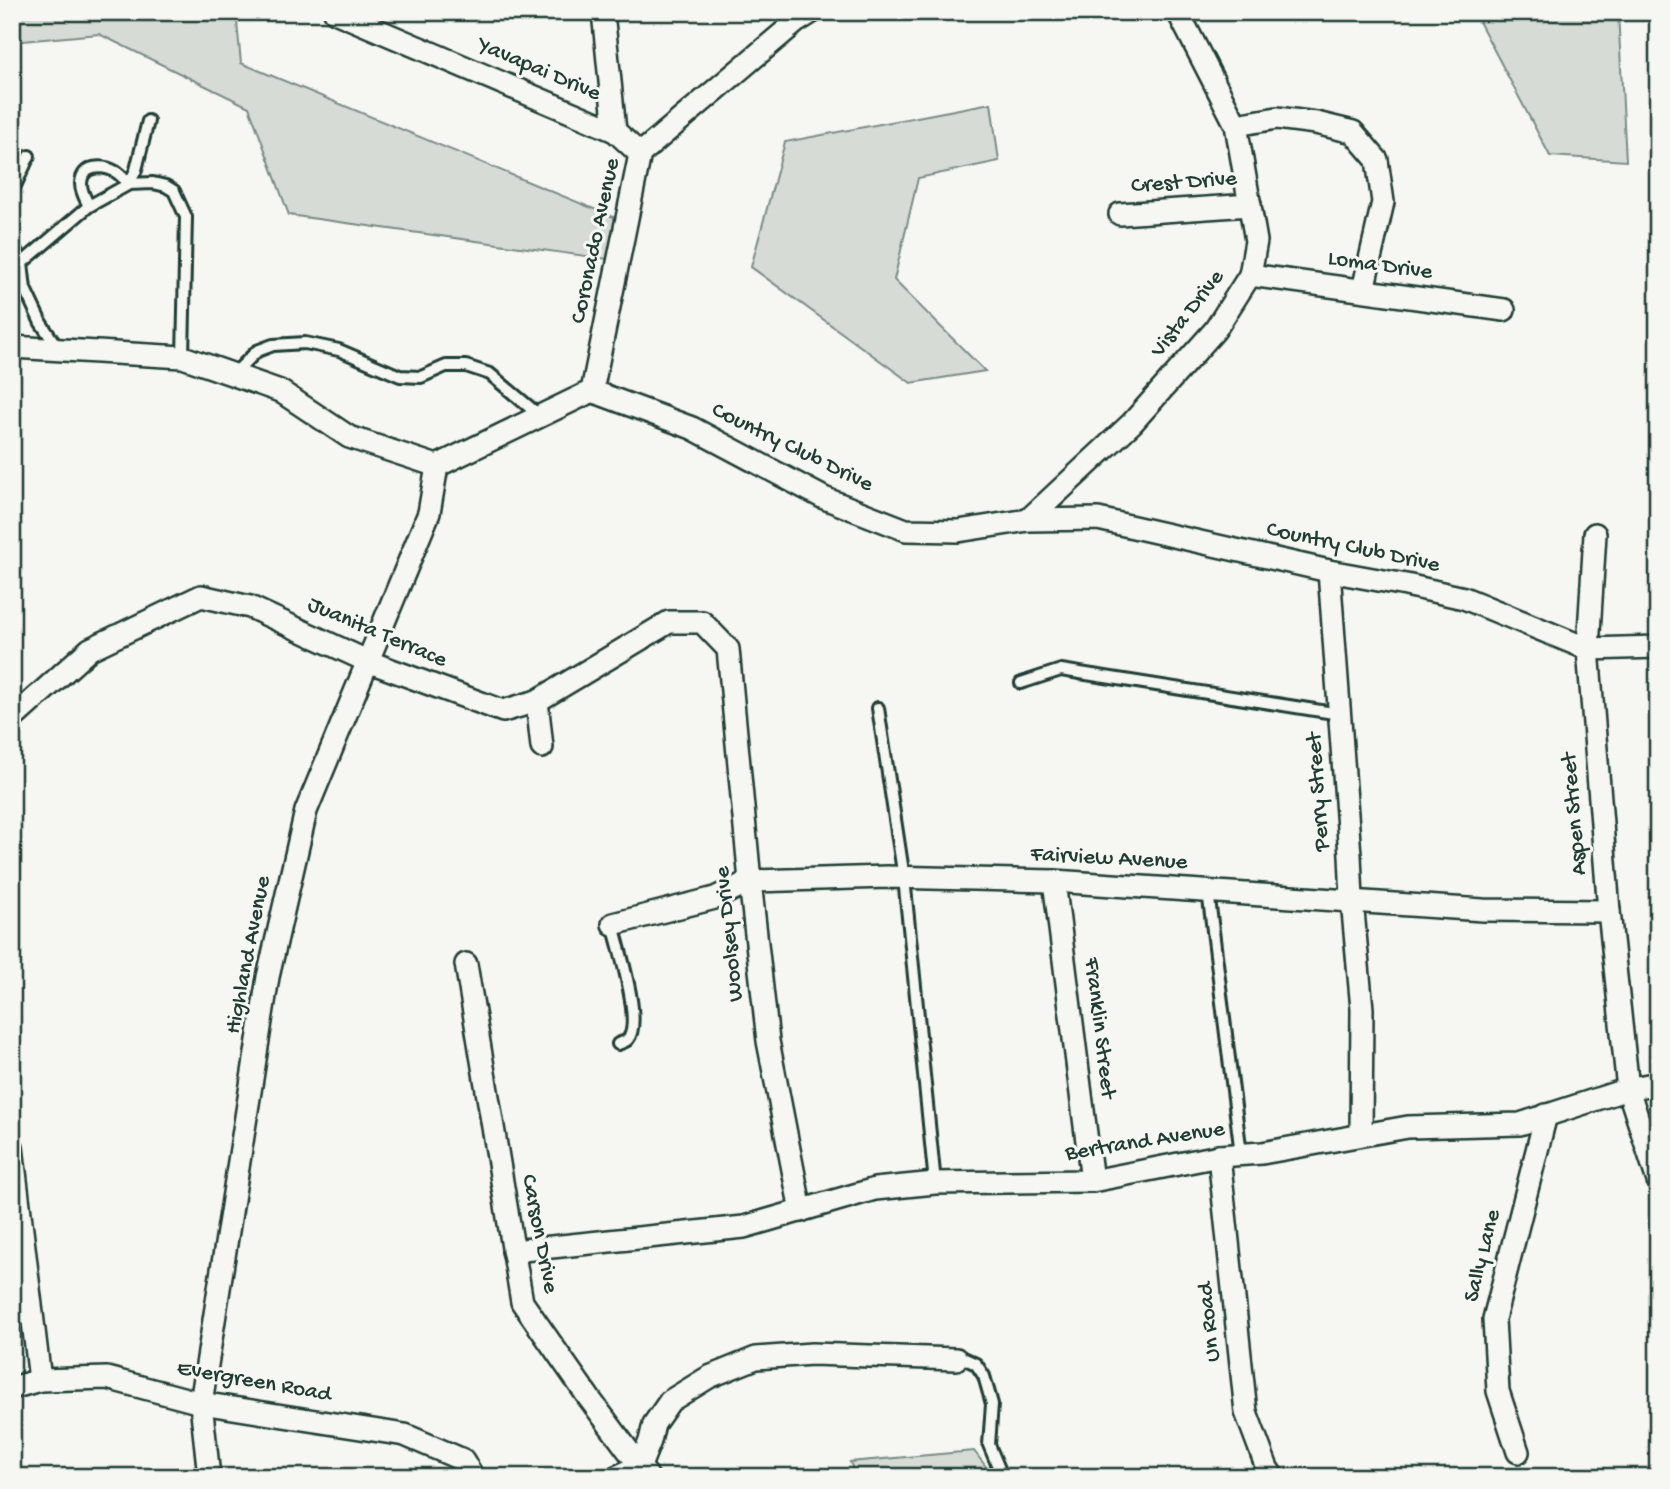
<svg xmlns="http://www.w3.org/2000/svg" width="1670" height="1489" font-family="'Gochi Hand',sans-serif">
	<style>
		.green { fill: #d6dbd6; stroke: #7a8c85; stroke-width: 2 }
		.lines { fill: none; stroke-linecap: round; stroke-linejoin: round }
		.lane-casing { stroke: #1f3d34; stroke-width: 16 }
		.street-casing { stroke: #1f3d34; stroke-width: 26 }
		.lane { stroke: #f6f6f2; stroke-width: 10 }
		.street { stroke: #f6f6f2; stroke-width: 21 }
		.labels { text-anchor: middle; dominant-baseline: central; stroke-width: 6; stroke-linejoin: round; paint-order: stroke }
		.street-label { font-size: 23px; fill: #1f3d34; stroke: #f6f6f2 }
	</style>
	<rect width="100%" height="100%" fill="#f6f6f2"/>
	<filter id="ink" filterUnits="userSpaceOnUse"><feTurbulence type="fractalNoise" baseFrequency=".0143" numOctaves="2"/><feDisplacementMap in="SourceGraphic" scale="14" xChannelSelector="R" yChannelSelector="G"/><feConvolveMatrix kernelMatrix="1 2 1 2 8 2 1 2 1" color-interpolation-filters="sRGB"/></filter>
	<g filter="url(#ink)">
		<g class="green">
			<polygon points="12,12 236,12 241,63 616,218 607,259 289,215 249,107 99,34 12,42"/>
			<polygon points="1474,12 1618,12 1626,161 1550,156"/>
			<polygon points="991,103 999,161 918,178 894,280 985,371 911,383 751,267 785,142"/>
			<polygon points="974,1451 994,1477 856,1477 850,1462"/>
		</g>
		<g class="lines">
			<defs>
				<g id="lane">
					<polyline points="12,192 29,156"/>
					<path d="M89 206C86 200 81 192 81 184 81 165 103 164 116 172 121 175 125 180 129 184L136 170 148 121"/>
					<polyline points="12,243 22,263"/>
					<polyline points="59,350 41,323 25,289 22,263 89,206 129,184 153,183 166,186 174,191 186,217 183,357"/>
					<polyline points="234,374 257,351 273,345 305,343 339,350 400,376 421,377 446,366 466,366 490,374 540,416"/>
					<polyline points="1021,683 1061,670 1340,714"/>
					<polyline points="878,708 904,878 935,1183"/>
					<polyline points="1208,891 1241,1154"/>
					<path d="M613 924C618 946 643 1022 628 1039 626 1042 622 1042 618 1044"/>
					<polyline points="956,1359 963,1358 976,1364 984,1376 992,1404 989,1445 1000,1471 1007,1477"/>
				</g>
				<g id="street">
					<polyline points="335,12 615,131 640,154"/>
					<polyline points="603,12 615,131"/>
					<polyline points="1236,125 1277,118 1316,123 1353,132 1377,160 1383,202 1363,290"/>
					<polyline points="1120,214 1250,205"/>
					<polyline points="1250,275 1504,310"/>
					<polyline points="12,347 183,357 280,391 349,437 437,466 592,391 692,428 824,498 906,530 958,531 1028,520 1098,519 1329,571 1406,585 1464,598 1588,649 1658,647"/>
					<polyline points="592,391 640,154 796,22 812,12"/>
					<polyline points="1028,520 1132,423 1215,330 1250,275 1256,241 1236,125 1178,12"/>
					<polyline points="1595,534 1588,649 1609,911 1628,1089 1658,1181"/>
					<polyline points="1329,571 1350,855 1352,900 1362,1009 1361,1135"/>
					<polyline points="537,701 542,747"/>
					<polyline points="12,719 90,649 201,596 250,607 367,661 503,711 537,701 669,622 702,622 728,649 750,881 768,1041 801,1211"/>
					<polyline points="1054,881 1092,1181"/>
					<polyline points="613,924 715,898 750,881 887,877 1054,881 1483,910 1609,911"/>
					<polyline points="466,964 522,1302 589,1398 648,1477"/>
					<polyline points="12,1147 40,1380"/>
					<polyline points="1219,1156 1246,1412 1267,1468 1273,1477"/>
					<polyline points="513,1251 744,1227 875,1189 935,1183 1092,1181 1219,1156 1262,1153 1408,1127 1520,1124 1628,1089 1658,1083"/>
					<polyline points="12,1388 40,1380 107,1378 201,1403 405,1435 463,1460 473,1477"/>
					<polyline points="1518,1452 1498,1391 1494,1319 1546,1115"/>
					<polyline points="209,1477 201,1403 268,977 306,811 429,513 437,466"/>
					<polyline points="616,1477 640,1466 650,1441 654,1424 670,1401 709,1377 756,1358 812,1354 956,1359"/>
				</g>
			</defs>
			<use href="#lane" class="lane-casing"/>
			<use href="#street" class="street-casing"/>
			<use href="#lane" class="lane"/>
			<use href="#street" class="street"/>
		</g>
	</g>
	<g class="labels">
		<g class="street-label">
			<text transform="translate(539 70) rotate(23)">Yavapai Drive</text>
			<text transform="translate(1184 183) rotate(-4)">Crest Drive</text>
			<text transform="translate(596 241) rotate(-78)">Coronado Avenue</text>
			<text transform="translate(1380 266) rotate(8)">Loma Drive</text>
			<text transform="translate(1188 314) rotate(-52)">Vista Drive</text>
			<text transform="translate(792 448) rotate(26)">Country Club Drive</text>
			<text transform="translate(1353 548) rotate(12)">Country Club Drive</text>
			<text transform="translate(377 633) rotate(23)">Juanita Terrace</text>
			<text transform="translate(1319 792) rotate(-94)">Perry Street</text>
			<text transform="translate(1575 814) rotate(-95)">Aspen Street</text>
			<text transform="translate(1109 859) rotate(3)">Fairview Avenue</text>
			<text transform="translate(730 934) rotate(-96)">Woolsey Drive</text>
			<text transform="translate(249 955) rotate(-79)">Highland Avenue</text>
			<text transform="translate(1099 1028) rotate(83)">Franklin Street</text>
			<text transform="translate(1145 1142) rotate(-9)">Bertrand Avenue</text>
			<text transform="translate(539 1234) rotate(79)">Carson Drive</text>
			<text transform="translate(1483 1256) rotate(-76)">Sally Lane</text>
			<text transform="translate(1210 1322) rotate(-96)">Un Road</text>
			<text transform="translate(254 1382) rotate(10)">Evergreen Road</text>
		</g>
	</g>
	<rect width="1670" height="1489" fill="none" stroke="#f6f6f2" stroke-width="42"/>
	<rect x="21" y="21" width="1628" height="1447" fill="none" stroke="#1f3d34" stroke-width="2.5" filter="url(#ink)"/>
</svg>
